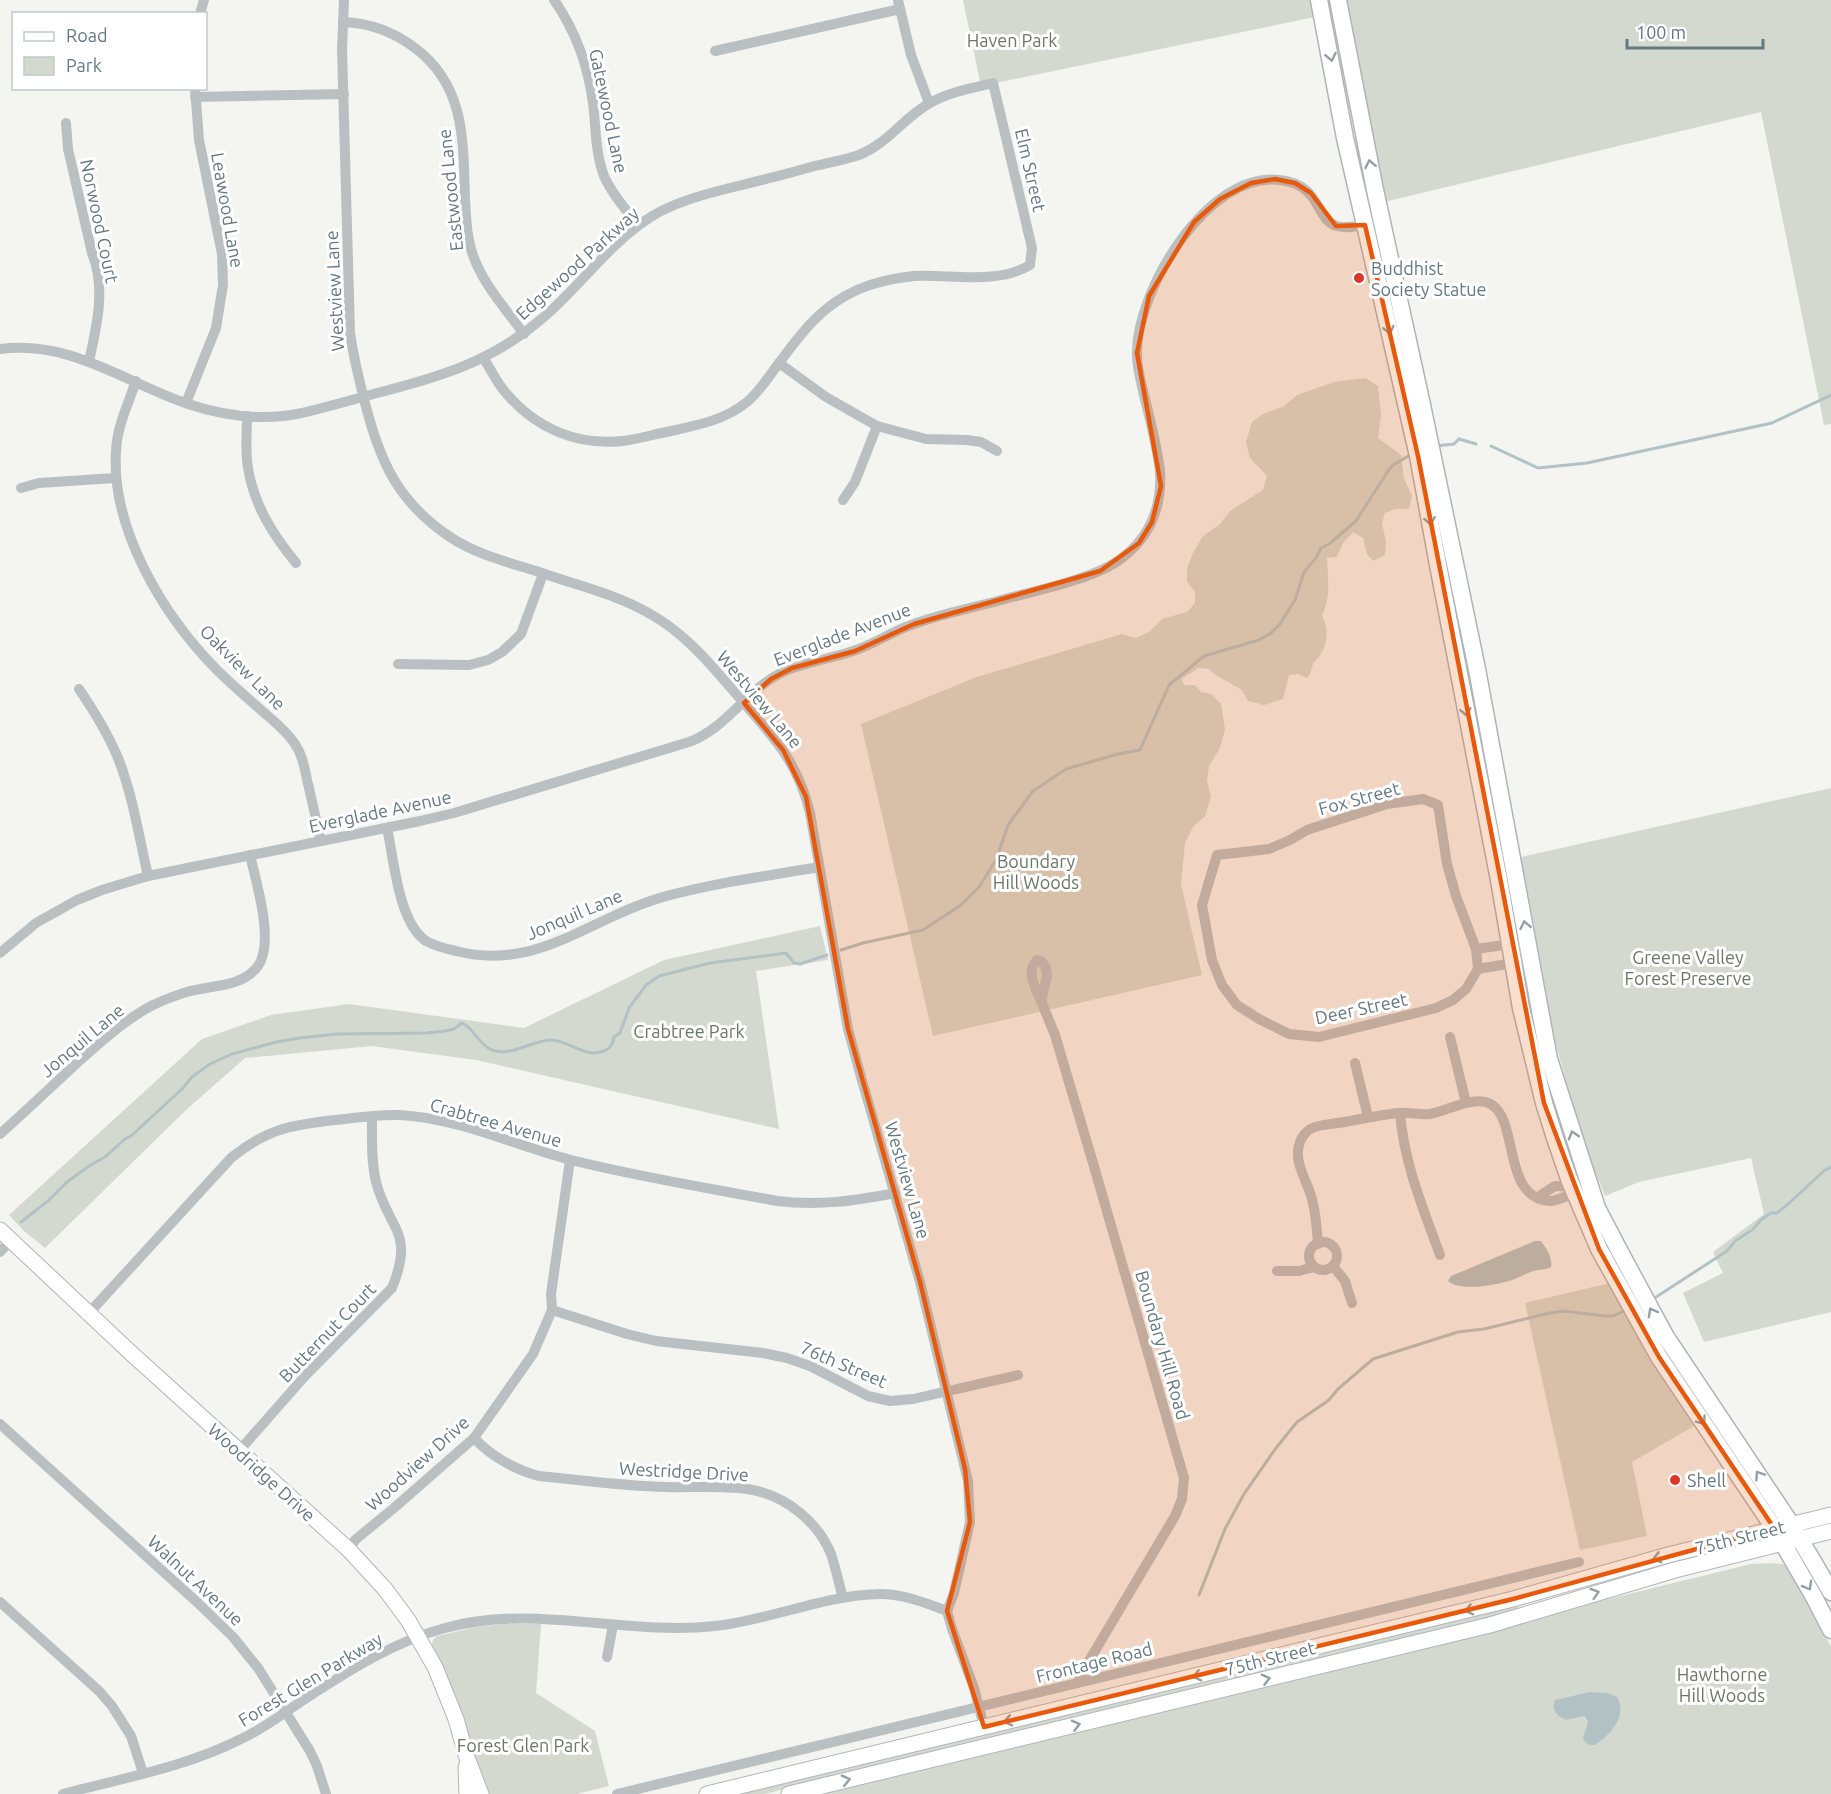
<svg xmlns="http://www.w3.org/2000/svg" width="1831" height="1794" font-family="Ubuntu,sans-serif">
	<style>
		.green { fill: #d4d9d0 }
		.water { fill: #b2c2c4 }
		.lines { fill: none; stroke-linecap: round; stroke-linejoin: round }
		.stream { stroke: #b2c2c4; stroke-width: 3 }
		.secondary-casing { stroke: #afb6b9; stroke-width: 17 }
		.primary-casing { stroke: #aeb4b7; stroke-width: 19 }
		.street { stroke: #bac0c2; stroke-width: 10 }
		.secondary { stroke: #fff; stroke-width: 15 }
		.primary { stroke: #fff; stroke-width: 16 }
		.oneway { stroke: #92a0a6 }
		.marked { fill: #e8590c; fill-opacity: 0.2; stroke: #e8590c; stroke-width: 4.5; stroke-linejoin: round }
		.poi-dot { fill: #dc3729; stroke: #fff; stroke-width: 2 }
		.labels { text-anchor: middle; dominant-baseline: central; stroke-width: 6; stroke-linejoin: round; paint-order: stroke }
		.park-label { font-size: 18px; fill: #6a7863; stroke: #fff }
		.street-label { font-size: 18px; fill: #647880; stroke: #fff }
		.poi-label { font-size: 18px; fill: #647880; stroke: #fff; text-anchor: start }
	</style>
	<rect width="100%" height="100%" fill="#f4f4f0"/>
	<g class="green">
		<polygon points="963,0 1312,0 1315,17 981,86"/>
		<polygon points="1342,0 1831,0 1831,424 1824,425 1761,112 1384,202"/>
		<path d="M1365 378 1378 386 1381 415 1378 438 1401 455 1404 479 1412 496 1409 509H1395L1385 513 1382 523 1386 542 1385 555 1373 561 1367 554 1363 538 1353 532 1343 543 1337 557 1327 558C1328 578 1331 597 1322 615 1329 630 1328 644 1319 657 1317 659 1314 662 1313 664 1311 670 1311 673 1307 678L1298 674 1289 675 1283 699 1264 705 1248 701 1242 690 1216 675 1209 669 1198 668 1182 679 1184 685H1195L1201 692 1211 694 1221 704 1225 730 1220 748 1209 766 1207 780 1211 797 1205 816 1193 827 1185 843 1181 884 1202 975 933 1036 861 724 977 677 1122 634 1136 638 1149 632 1162 619 1187 612 1195 603V592L1187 581V568L1193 553 1203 536 1220 524 1230 511 1263 490 1267 476 1250 458 1246 442 1252 422 1263 414 1283 407 1297 395 1334 382Z"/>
		<polygon points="1831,788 1831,1312 1704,1342 1683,1293 1723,1273 1713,1252 1764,1214 1751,1158 1639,1182 1605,1196 1585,1148 1556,1045 1521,857"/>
		<polygon points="820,926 828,960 756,971 779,1129 476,1060 372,1046 245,1058 186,1110 45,1248 24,1231 9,1215 202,1039 271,1015 349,1004 524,1028 664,960"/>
		<polygon points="1610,1283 1649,1357 1694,1426 1632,1462 1647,1536 1580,1550 1525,1303"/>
		<polygon points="1772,1563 1783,1564 1788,1568 1797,1580 1831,1647 1831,1794 812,1794 1751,1564"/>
		<polygon points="1517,1604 1519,1611 764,1794 731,1794"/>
		<polygon points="503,1624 541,1624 536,1693 595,1731 609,1786 577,1794 486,1794 461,1712 432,1644 433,1640 437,1636 476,1627"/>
	</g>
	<g class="water">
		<path d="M1535 1241H1541C1546 1248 1553 1258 1551 1267 1546 1270 1540 1269 1533 1271 1526 1273 1519 1278 1512 1280 1497 1285 1460 1292 1448 1281L1451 1276Z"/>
		<path d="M1590 1692 1607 1693 1617 1697C1628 1716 1610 1735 1595 1745 1589 1745 1586 1744 1583 1738L1588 1722 1585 1716C1574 1716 1567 1725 1557 1714 1553 1709 1553 1706 1555 1700Z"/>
	</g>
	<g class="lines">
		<g class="stream">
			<polyline points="1459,439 1476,444"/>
			<polyline points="1436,446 1454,444 1459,439"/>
			<polyline points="1491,446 1538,468 1587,463 1772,423 1831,395"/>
			<polyline points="841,950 863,943 923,930 961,905 979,887 996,860 1008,825 1033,791 1066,769 1118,754 1140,750 1169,685 1204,656 1259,640 1271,633 1280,624 1295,600 1304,572 1316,558 1321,548 1329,544 1356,521 1388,471 1393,465 1410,455"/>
			<path d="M21 1222 48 1201 67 1182 89 1166 105 1157 125 1139 131 1136 182 1089 192 1077 210 1064 232 1054 276 1042 300 1038 337 1034 426 1033 445 1031 454 1029 462 1023C475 1029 478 1044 492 1050 512 1057 532 1040 551 1040 569 1040 585 1059 604 1051 610 1049 613 1044 614 1037L620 1033 629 1008 646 985 659 976 710 963 786 953 794 963 800 964 827 955"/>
			<polyline points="1653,1299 1727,1251 1735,1241 1752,1230 1762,1219 1771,1213 1777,1213 1787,1205 1825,1170 1831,1167"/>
			<polyline points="1199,1595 1225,1529 1244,1494 1276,1448 1297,1422 1329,1400 1338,1389 1373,1359 1458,1332 1484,1329 1550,1313 1564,1311 1604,1316 1613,1316 1624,1311"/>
		</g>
		<defs>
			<g id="secondary">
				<polyline points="0,1230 132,1354 349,1550 385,1589 408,1620 435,1667 456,1719 466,1755 481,1794"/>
				<polyline points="466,1767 467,1794"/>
				<polyline points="707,1794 1513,1599 1668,1555 1831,1515"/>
				<polyline points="789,1794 1490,1625 1675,1570 1831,1531"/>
			</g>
			<g id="primary">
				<polyline points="1319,0 1345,138 1418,456 1438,565 1499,880 1521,1008 1544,1103 1555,1138 1569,1179 1599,1249 1659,1357 1774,1528 1814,1597 1831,1630"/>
				<polyline points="1338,0 1375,190 1422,405 1477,669 1549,1059 1597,1208 1620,1252 1666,1337 1791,1524 1831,1592"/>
			</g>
		</defs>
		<use href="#secondary" class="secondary-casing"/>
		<use href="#primary" class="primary-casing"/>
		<g class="street">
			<path d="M344 0 342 49 350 332C353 356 359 379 365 403 380 462 398 502 450 537 477 555 511 563 542 573 579 586 619 595 652 615 689 636 716 671 743 702 776 740 798 763 810 813L848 1029 861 1077 920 1282 968 1481 970 1522 954 1593 947 1611 952 1629 974 1688 984 1727"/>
			<path d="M554 0C575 30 588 66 593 103 596 127 595 152 604 176 612 194 626 210 638 225"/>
			<polyline points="898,0 911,55 929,103"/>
			<polyline points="200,14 204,0"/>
			<path d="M343 22C370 23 394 32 415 48 466 86 463 142 465 199 466 215 466 232 471 249 480 281 505 308 524 334"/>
			<polyline points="715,51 900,9"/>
			<polyline points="195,97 344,94"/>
			<path d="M66 123 68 149 92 253C106 287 97 326 89 361"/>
			<path d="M0 349C71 340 124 382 188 404 224 416 264 421 302 413 327 407 352 400 377 393 440 377 494 361 545 316 582 284 611 241 654 215 676 202 701 195 726 189 754 182 783 175 811 167 827 163 844 160 859 155 889 143 904 117 930 103 949 92 972 88 993 83L1032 248 1030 265C997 285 951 274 914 276 894 278 875 282 857 290 819 307 800 335 776 367 767 379 759 392 747 402 725 420 698 425 671 431 655 434 639 439 623 441 577 446 535 428 506 393 497 383 491 370 484 359"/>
			<polyline points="779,363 826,397 877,426 926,439 967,440 981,442 997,451"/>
			<path d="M136 381C128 404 117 427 116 451 111 529 163 615 216 669 230 683 245 696 260 709 272 720 286 730 295 744 304 757 305 773 309 788 313 805 317 823 321 841"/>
			<polyline points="186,403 216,328 223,285 222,254 199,140 195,88"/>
			<path d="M247 416C247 433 245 451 248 468 254 505 273 535 296 563"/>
			<polyline points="21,488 39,483 115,478"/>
			<polyline points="843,500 855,482 877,426"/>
			<polyline points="398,664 469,665 488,660 502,652 521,634 543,574"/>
			<path d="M79 689C94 711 108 734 118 758 133 796 139 837 148 876"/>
			<polygon points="1423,799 1438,805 1447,864 1456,896 1476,949 1478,969 1466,989 1453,1000 1436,1008 1319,1037 1289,1034 1259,1019 1237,1005 1222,985 1212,960 1202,905 1217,855 1269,849 1290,840 1307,830 1387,804"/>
			<path d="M387 828C394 859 398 922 426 941 435 946 447 949 456 951 538 972 589 918 663 897 714 883 767 876 819 867"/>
			<polyline points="1476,949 1511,944 1531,952 1513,963 1478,969"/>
			<path d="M0 953 36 923 77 900 102 890 148 876 420 821 454 813 689 742C727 728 747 689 783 672 805 662 830 659 853 651 873 645 891 632 911 625 937 615 966 609 994 602 1029 592 1094 580 1122 558 1151 536 1162 506 1160 471 1157 445 1150 420 1144 395 1141 382 1137 368 1137 355 1135 292 1208 170 1280 180 1323 185 1314 220 1337 226 1348 229 1359 226 1369 224"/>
			<path d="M1041 1001C1036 988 1025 973 1037 960L1042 962 1046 968 1047 976 1041 1001 1055 1035 1093 1163 1184 1478 1182 1499 1175 1516 1086 1666 1078 1682"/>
			<polyline points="1450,1037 1466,1103"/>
			<polyline points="1355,1063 1368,1117"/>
			<path d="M1400 1113C1404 1163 1423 1208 1440 1255"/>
			<path d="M0 1134C26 1111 51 1087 77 1063 101 1042 124 1020 153 1005 164 1000 175 995 187 992 210 985 242 988 258 966 275 942 256 882 250 855"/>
			<circle cx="1323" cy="1256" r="14"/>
			<path d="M1318 1244C1317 1230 1316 1216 1313 1203 1309 1182 1292 1163 1300 1142 1302 1136 1307 1131 1312 1128 1321 1124 1334 1124 1344 1122 1362 1119 1380 1115 1398 1113 1408 1112 1420 1115 1430 1114 1447 1111 1475 1094 1492 1105 1519 1122 1502 1198 1550 1201 1555 1201 1562 1198 1567 1196L1573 1187 1555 1186 1538 1197"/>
			<polyline points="0,1252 10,1241"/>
			<polyline points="1333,1266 1345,1281 1352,1303"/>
			<polyline points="1277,1271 1299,1271 1314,1267"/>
			<polyline points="552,1310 627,1334 656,1341 763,1353 787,1358 810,1366 868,1396 890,1401 913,1399 1018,1375"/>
			<path d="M89 1313 231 1158C267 1129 290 1125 335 1120 356 1118 378 1114 399 1115 458 1118 514 1145 571 1160 639 1177 708 1188 777 1201 819 1206 853 1201 895 1193"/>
			<polyline points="0,1424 198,1603 233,1637 258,1668 310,1751 317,1766 326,1794"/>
			<path d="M474 1438C491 1456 515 1470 539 1476 581 1480 623 1486 666 1487 694 1488 725 1485 753 1490 787 1497 818 1522 831 1554 836 1569 839 1584 843 1598"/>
			<path d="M239 1451 305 1376 392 1288C415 1231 389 1231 376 1182 371 1161 372 1138 372 1117"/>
			<polyline points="349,1550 355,1540 394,1508 474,1438 533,1354 552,1310 551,1294 570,1160"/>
			<polyline points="0,1602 99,1691 112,1706 131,1736 143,1773"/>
			<polyline points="607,1657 613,1625"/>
			<path d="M63 1794C123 1778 186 1767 241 1739 265 1728 286 1711 308 1697 351 1669 396 1641 445 1628 535 1603 624 1636 715 1626 770 1620 824 1595 880 1594 903 1594 926 1603 947 1611"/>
			<polyline points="617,1794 1579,1562"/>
		</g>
		<use href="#secondary" class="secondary"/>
		<use href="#primary" class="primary"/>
	</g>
	<defs><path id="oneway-chevron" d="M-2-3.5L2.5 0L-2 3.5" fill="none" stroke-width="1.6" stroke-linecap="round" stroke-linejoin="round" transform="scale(1.5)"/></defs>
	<g class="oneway">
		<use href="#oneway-chevron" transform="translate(1331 57) rotate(79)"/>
		<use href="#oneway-chevron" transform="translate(1370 164) rotate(-101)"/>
		<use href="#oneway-chevron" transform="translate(1389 330) rotate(77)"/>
		<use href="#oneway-chevron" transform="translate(1430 521) rotate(80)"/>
		<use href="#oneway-chevron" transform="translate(1466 712) rotate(79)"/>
		<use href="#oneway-chevron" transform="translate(1525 925) rotate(-101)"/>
		<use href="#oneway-chevron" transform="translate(1573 1135) rotate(-107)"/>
		<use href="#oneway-chevron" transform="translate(1652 1312) rotate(-119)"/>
		<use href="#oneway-chevron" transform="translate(1702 1421) rotate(55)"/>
		<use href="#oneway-chevron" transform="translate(1759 1475) rotate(-124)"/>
		<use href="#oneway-chevron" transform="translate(1657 1558) rotate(165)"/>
		<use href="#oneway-chevron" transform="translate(1808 1586) rotate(60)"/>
		<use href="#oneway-chevron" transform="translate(1595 1593) rotate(-17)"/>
		<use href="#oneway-chevron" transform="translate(1469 1610) rotate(166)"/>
		<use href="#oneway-chevron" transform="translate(1197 1676) rotate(166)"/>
		<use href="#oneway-chevron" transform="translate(1266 1679) rotate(-14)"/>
		<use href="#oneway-chevron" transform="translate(1008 1721) rotate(167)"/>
		<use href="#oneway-chevron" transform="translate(1076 1725) rotate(-14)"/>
		<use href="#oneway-chevron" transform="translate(846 1780) rotate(-13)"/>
	</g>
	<path class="marked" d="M1275 179 1295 183 1311 193 1336 226 1365 225 1418 456 1544 1103 1599 1249 1659 1357 1774 1528 1513 1599 984 1727 947 1611 970 1522 965 1469 920 1282 848 1029 806 797 783 750 744 703 771 679 792 668 855 651 914 624 1100 571 1139 543 1152 522 1161 486 1137 353 1149 296 1194 222 1220 199 1251 183Z"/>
	<g class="poi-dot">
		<circle cx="1359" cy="278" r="6"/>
		<circle cx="1675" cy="1480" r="6"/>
	</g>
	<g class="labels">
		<g class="park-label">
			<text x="1012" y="40">Haven Park</text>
			<text x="1036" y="861">Boundary<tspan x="1036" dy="21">Hill Woods</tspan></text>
			<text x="1688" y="957">Greene Valley<tspan x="1688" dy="21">Forest Preserve</tspan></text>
			<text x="689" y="1031">Crabtree Park</text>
			<text x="1722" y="1674">Hawthorne<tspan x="1722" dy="21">Hill Woods</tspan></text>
			<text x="523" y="1745">Forest Glen Park</text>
		</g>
		<g class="street-label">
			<text transform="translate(609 111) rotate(78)">Gatewood Lane</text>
			<text transform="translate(1031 170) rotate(77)">Elm Street</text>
			<text transform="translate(450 190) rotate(-96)">Eastwood Lane</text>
			<text transform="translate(228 210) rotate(80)">Leawood Lane</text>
			<text transform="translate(100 221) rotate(78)">Norwood Court</text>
			<text transform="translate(577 263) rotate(-42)">Edgewood Parkway</text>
			<text transform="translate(334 291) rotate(-93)">Westview Lane</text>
			<text transform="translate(842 634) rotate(-21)">Everglade Avenue</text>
			<text transform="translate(243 667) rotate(45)">Oakview Lane</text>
			<text transform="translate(760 699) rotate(50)">Westview Lane</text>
			<text transform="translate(1359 798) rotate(-15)">Fox Street</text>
			<text transform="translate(380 811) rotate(-12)">Everglade Avenue</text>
			<text transform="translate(574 914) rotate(-23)">Jonquil Lane</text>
			<text transform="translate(1361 1008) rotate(-12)">Deer Street</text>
			<text transform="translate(82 1040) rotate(-40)">Jonquil Lane</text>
			<text transform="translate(496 1122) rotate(16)">Crabtree Avenue</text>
			<text transform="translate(908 1180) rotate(74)">Westview Lane</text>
			<text transform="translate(327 1332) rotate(-46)">Butternut Court</text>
			<text transform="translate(1163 1345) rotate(74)">Boundary Hill Road</text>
			<text transform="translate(844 1364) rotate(23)">76th Street</text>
			<text transform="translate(417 1463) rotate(-42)">Woodview Drive</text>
			<text transform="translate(684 1471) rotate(3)">Westridge Drive</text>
			<text transform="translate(262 1472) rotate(42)">Woodridge Drive</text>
			<text transform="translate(1740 1537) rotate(-14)">75th Street</text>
			<text transform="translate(196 1580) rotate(43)">Walnut Avenue</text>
			<text transform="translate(1270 1658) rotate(-14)">75th Street</text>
			<text transform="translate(1094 1662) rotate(-14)">Frontage Road</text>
			<text transform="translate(310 1679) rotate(-31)">Forest Glen Parkway</text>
		</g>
		<g class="poi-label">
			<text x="1371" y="268">Buddhist<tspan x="1371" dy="21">Society Statue</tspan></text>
			<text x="1687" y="1480">Shell</text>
		</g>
	</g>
	<rect x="12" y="12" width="195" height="78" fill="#ffffff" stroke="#c1c9cc" stroke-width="1.5"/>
	<rect x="24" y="32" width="30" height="9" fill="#ffffff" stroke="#c1c9cc" stroke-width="1.5"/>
	<text x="66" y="42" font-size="18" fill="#647880">Road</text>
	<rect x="24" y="57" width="30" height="18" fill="#d4d9d0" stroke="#c1c9cc" stroke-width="1.5"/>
	<text x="66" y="72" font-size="18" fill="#647880">Park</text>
	<path d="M1627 39v9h136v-9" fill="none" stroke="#647880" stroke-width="3"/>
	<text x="1636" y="39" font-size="18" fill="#647880" stroke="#ffffff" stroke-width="4.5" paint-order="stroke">100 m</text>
</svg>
